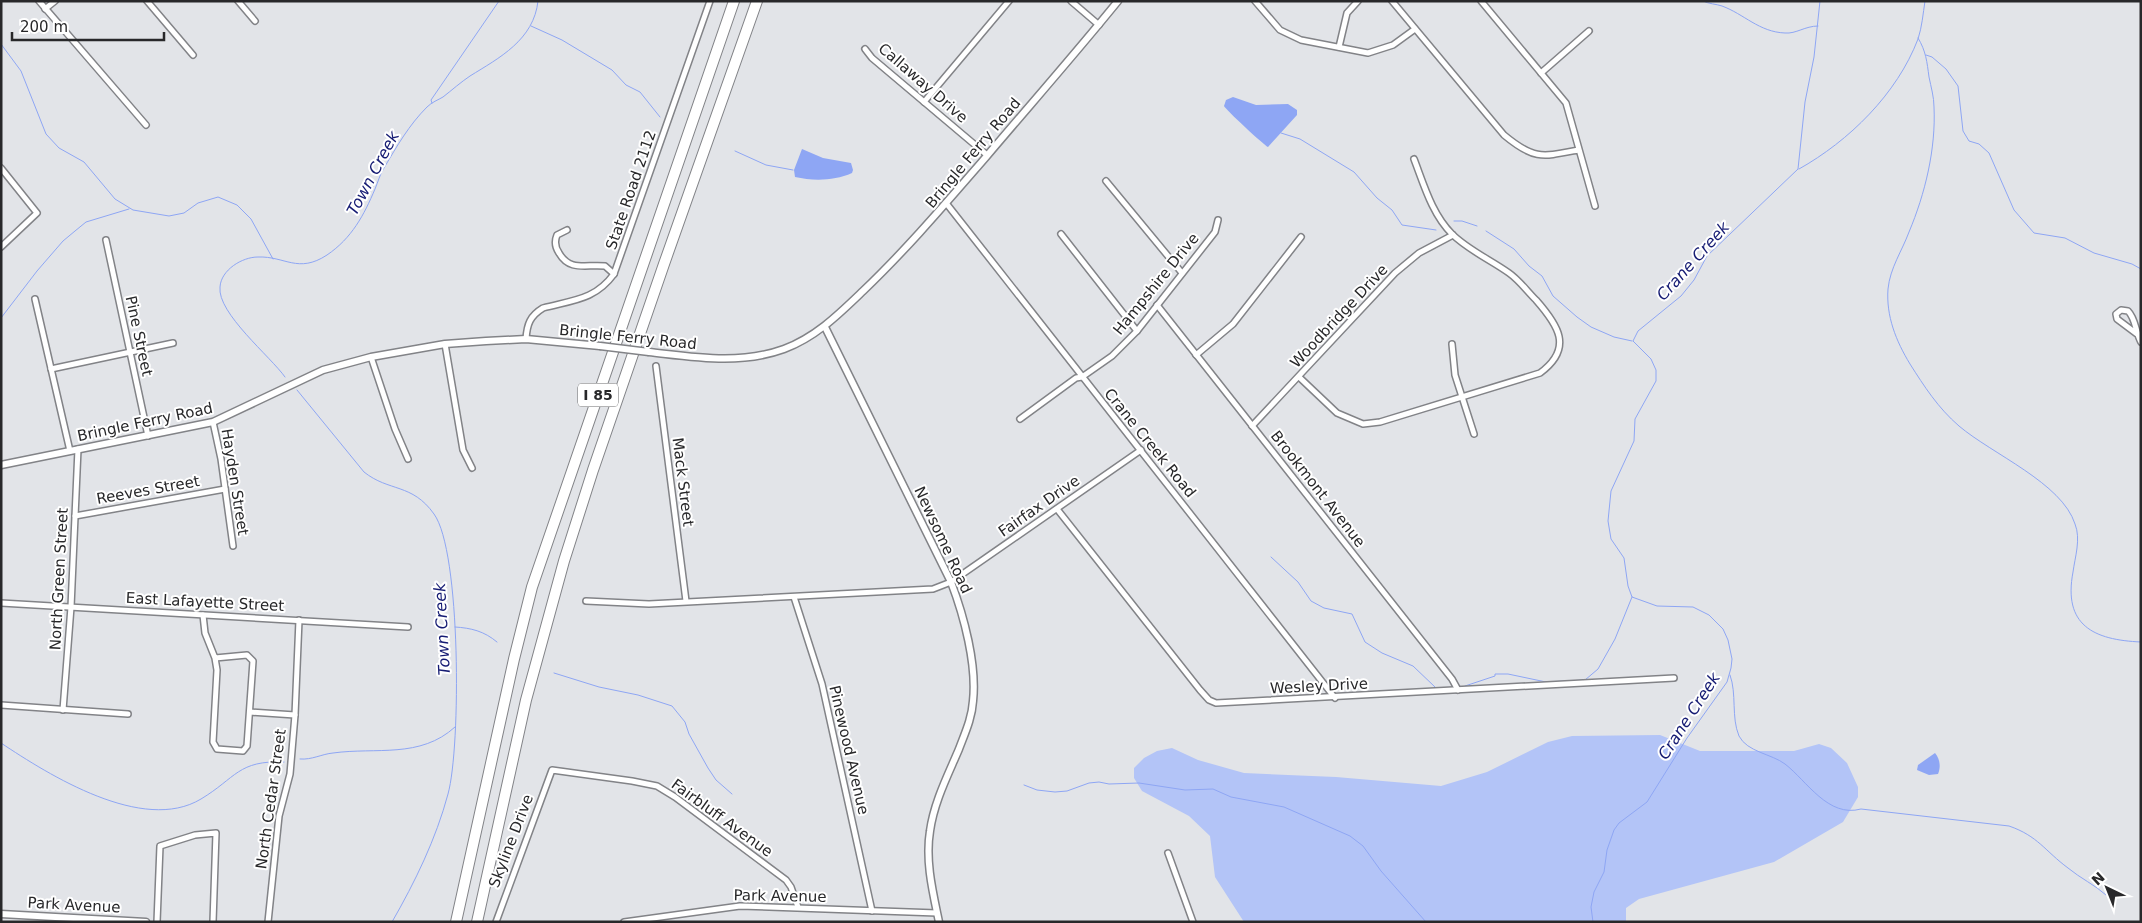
<svg xmlns="http://www.w3.org/2000/svg" width="2142" height="923" font-family="'DejaVu Sans',sans-serif">
	<style>
		.green { fill: #b3c4f7 }
		.water { fill: #8ea6f4 }
		.lines { fill: none; stroke-linecap: round; stroke-linejoin: round }
		.stream { stroke: #8ea6f4; stroke-width: 1 }
		.minor-casing { stroke: #828387; stroke-width: 8 }
		.tertiary-casing { stroke: #828387; stroke-width: 9 }
		.motorway-casing { stroke: #828387; stroke-width: 12 }
		.minor { stroke: #fff; stroke-width: 5 }
		.tertiary { stroke: #fff; stroke-width: 6 }
		.motorway { stroke: #fff; stroke-width: 10 }
		.tertiary-bridge-casing { stroke: #828387; stroke-width: 9; stroke-linecap: butt }
		.tertiary-bridge { stroke: #fff; stroke-width: 6 }
		.labels { text-anchor: middle; dominant-baseline: central; stroke-width: 4; stroke-linejoin: round; paint-order: stroke }
		.shield { fill: #fff; stroke: #68686a; stroke-width: 1 }
		.shield-label { font-size: 14px; font-weight: bold; fill: #28282a }
		.street-label { font-size: 15px; fill: #28282a; stroke: #fff }
		.water-label { font-size: 16px; font-style: italic; fill: #151b73; stroke: #fff }
	</style>
	<rect width="100%" height="100%" fill="#e2e4e8"/>
	<polygon class="green" points="1660,735 1700,751 1794,751 1819,744 1831,748 1847,763 1858,787 1858,797 1843,822 1774,862 1639,899 1626,908 1626,922 1244,922 1215,877 1210,836 1189,816 1142,791 1134,778 1134,768 1144,758 1157,751 1172,748 1198,760 1244,773 1336,777 1441,786 1487,772 1548,742 1572,736"/>
	<g class="water">
		<path d="M1233 97 1256 105 1288 104 1297 110V115L1268 147C1265 146 1225 109 1224 106L1226 100Z"/>
		<path d="M802 149 823 158 851 163 853 170 852 173C834 181 813 181 795 177L794 170Z"/>
		<path d="M1935 753C1940 759 1941 767 1938 774L1929 775 1917 770 1918 765Z"/>
	</g>
	<g class="lines">
		<g class="stream">
			<path d="M1703 1C1709 4 1716 4 1722 6 1744 14 1759 32 1785 33 1796 34 1805 26 1818 26"/>
			<polyline points="531,26 562,40 612,70 626,85 640,92 660,117"/>
			<path d="M1918 38C1926 51 1927 62 1929 77 1931 87 1934 97 1934 107 1936 149 1925 194 1909 232 1902 251 1890 268 1888 289 1886 316 1896 341 1910 364 1924 386 1938 408 1959 426 1992 454 2062 483 2075 524 2081 539 2075 557 2073 572 2063 625 2093 640 2141 642"/>
			<polyline points="1,44 21,71 46,134 59,148 84,162 115,199 133,210 169,216 184,213 198,203 218,197 237,205 251,219 273,259"/>
			<polyline points="1926,55 1932,57 1946,69 1958,86 1963,131 1969,141 1979,144 1989,153 2014,210 2034,233 2065,238 2094,253 2132,264 2141,269"/>
			<polyline points="432,103 431,100 499,1"/>
			<polyline points="1281,133 1300,139 1354,172 1377,198 1392,210 1402,225 1436,230"/>
			<polyline points="735,151 766,165 793,170"/>
			<path d="M1799 169C1849 141 1897 94 1918 39 1922 27 1923 14 1925 1"/>
			<polyline points="1454,221 1462,221 1477,226"/>
			<polyline points="1486,231 1514,249 1529,266 1542,276 1553,296 1577,317 1591,327 1614,337 1632,341"/>
			<polyline points="1,318 37,271 63,241 75,231 86,222 129,209"/>
			<path d="M285 377C271 357 217 313 220 287 221 270 242 257 258 257 285 256 298 274 327 255 352 238 364 215 375 189 378 182 380 174 384 168 397 146 409 125 427 107 432 102 438 100 443 97 452 90 461 82 470 76 499 58 534 40 538 1"/>
			<path d="M297 390 364 472C389 492 412 483 434 514 461 551 461 747 448 794 436 839 415 882 392 922"/>
			<polyline points="1271,557 1298,582 1311,601 1324,608 1352,614 1365,642 1382,653 1413,666 1435,687"/>
			<path d="M455 627C471 628 484 631 497 642"/>
			<polyline points="554,673 599,687 638,695 672,706 685,722 689,734 708,768 716,780 732,794"/>
			<path d="M1730 675C1737 694 1731 717 1739 736 1747 752 1772 754 1785 764 1807 781 1828 818 1861 809L2009 826C2038 836 2045 851 2068 868 2080 878 2095 885 2106 895"/>
			<polyline points="1465,686 1495,676 1495,674 1508,674 1546,682 1585,680 1598,669 1615,639 1632,597"/>
			<path d="M1 743C49 775 143 834 201 799 236 778 238 760 284 762"/>
			<path d="M300 759C312 760 322 754 333 753 376 747 420 759 455 727"/>
			<polyline points="1024,785 1037,790 1055,792 1067,791 1089,783 1099,782 1109,784 1139,783 1185,790 1213,789 1231,797 1284,807 1350,836 1363,846 1381,871 1426,922"/>
			<polyline points="1593,922 1591,907 1594,892 1604,872 1607,850 1614,830 1619,823 1647,802 1687,738 1727,682 1731,668 1732,659 1728,640 1723,629 1709,615 1693,607 1657,606 1632,597 1628,586 1624,558 1611,539 1608,521 1611,491 1634,441 1635,419 1656,381 1656,370 1651,359 1633,341 1638,331 1681,296 1694,280 1707,256 1798,169 1805,102 1814,57 1820,1"/>
		</g>
		<defs>
			<g id="minor">
				<polyline points="39,1 146,125"/>
				<polyline points="147,1 193,55"/>
				<polyline points="238,1 255,21"/>
				<polyline points="1071,1 1099,25"/>
				<polyline points="1255,1 1280,30 1301,40 1368,53 1393,45 1415,29"/>
				<path d="M1392 1 1504 135C1534 160 1542 157 1578 150"/>
				<polyline points="1481,1 1566,103 1595,206"/>
				<polyline points="45,9 55,1"/>
				<polyline points="1339,47 1347,13 1358,1"/>
				<polyline points="865,49 872,58 987,155"/>
				<polyline points="1541,73 1589,31"/>
				<polyline points="924,102 1009,1"/>
				<polyline points="1,168 37,213 1,247"/>
				<polyline points="1106,181 1182,273"/>
				<polyline points="946,203 1335,698"/>
				<path d="M567 230 557 235C554 242 555 247 559 253 570 272 586 264 605 266L614 274"/>
				<polyline points="1061,234 1137,331"/>
				<polyline points="106,240 148,436"/>
				<polyline points="35,299 70,451"/>
				<polyline points="1157,305 1452,679 1458,690"/>
				<path d="M2137 334 2117 319 2116 314 2121 310 2128 311C2136 319 2135 331 2141 342"/>
				<path d="M526 339C527 324 530 316 543 308 573 300 595 300 614 274L710 1"/>
				<polyline points="445,344 463,450 472,468"/>
				<polyline points="1452,344 1455,375 1474,434"/>
				<polyline points="1196,355 1233,324 1301,237"/>
				<polyline points="371,357 395,429 408,459"/>
				<polyline points="656,366 686,601"/>
				<polyline points="51,369 173,343"/>
				<path d="M1299 377 1337 413 1363 424 1380 422 1540 373C1574 348 1558 325 1536 300 1527 291 1519 280 1509 273 1491 260 1468 250 1452 234 1432 214 1424 185 1414 159"/>
				<polyline points="1020,419 1076,378 1082,377 1112,356 1137,331 1215,232 1218,220"/>
				<polyline points="213,422 221,459 233,546"/>
				<polyline points="1252,426 1395,273 1419,253 1453,235"/>
				<polyline points="1057,509 1200,690 1209,700 1216,703 1674,678"/>
				<polyline points="75,516 225,489"/>
				<polyline points="794,597 822,684 872,911"/>
				<polyline points="586,601 649,604 933,589 951,582 1141,450"/>
				<polyline points="1,603 408,627"/>
				<polyline points="203,615 205,633 215,658 217,670 213,742 217,749 243,751 247,746 253,661 247,655 215,658"/>
				<polyline points="1,705 128,714"/>
				<polyline points="63,710 71,607 78,449"/>
				<polyline points="250,712 295,715"/>
				<polyline points="1168,853 1193,922"/>
				<polyline points="157,922 160,846 195,835 216,833 213,922"/>
				<polyline points="268,922 279,816 290,774 295,715 299,620"/>
				<polyline points="496,922 552,770 632,781 657,786 675,797 786,880 791,887 798,907"/>
				<polyline points="624,922 740,906 937,913"/>
			</g>
			<g id="tertiary">
				<path d="M825 327 951 582C964 616 977 665 973 701 972 718 965 733 959 749 948 775 934 802 930 831 925 861 933 893 939 922"/>
				<path d="M649 352C694 357 740 365 784 349 816 337 839 314 863 291 907 249 946 203 986 157 1030 105 1075 54 1118 1"/>
				<polyline points="1,465 213,422 323,370 371,357 445,344 486,341 526,339 600,346"/>
				<polyline points="1,914 146,922"/>
			</g>
			<g id="motorway">
				<polyline points="456,922 514,659 532,587 734,1"/>
				<polyline points="477,922 526,700 564,561 593,470 664,264 757,1"/>
			</g>
		</defs>
		<use href="#minor" class="minor-casing"/>
		<use href="#tertiary" class="tertiary-casing"/>
		<use href="#motorway" class="motorway-casing"/>
		<use href="#minor" class="minor"/>
		<use href="#tertiary" class="tertiary"/>
		<use href="#motorway" class="motorway"/>
		<defs>
			<polyline id="tertiary-bridge" points="600,346 649,352"/>
		</defs>
		<use href="#tertiary-bridge" class="tertiary-bridge-casing"/>
		<use href="#tertiary-bridge" class="tertiary-bridge"/>
	</g>
	<g class="labels">
		<rect class="shield" x="578" y="383.5" width="40" height="23" rx="4"/>
		<g class="shield-label">
			<text x="598" y="395">I 85</text>
		</g>
		<g class="street-label">
			<text transform="translate(923 83) rotate(41)">Callaway Drive</text>
			<text transform="translate(973 153) rotate(-50)">Bringle Ferry Road</text>
			<text transform="translate(631 190) rotate(-71)">State Road 2112</text>
			<text transform="translate(1156 284) rotate(-51)">Hampshire Drive</text>
			<text transform="translate(1339 316) rotate(-47)">Woodbridge Drive</text>
			<text transform="translate(139 336) rotate(78)">Pine Street</text>
			<text transform="translate(628 337) rotate(6)">Bringle Ferry Road</text>
			<text transform="translate(145 422) rotate(-12)">Bringle Ferry Road</text>
			<text transform="translate(1150 443) rotate(51)">Crane Creek Road</text>
			<text transform="translate(235 482) rotate(81)">Hayden Street</text>
			<text transform="translate(683 482) rotate(83)">Mack Street</text>
			<text transform="translate(1318 489) rotate(52)">Brookmont Avenue</text>
			<text transform="translate(148 490) rotate(-10)">Reeves Street</text>
			<text transform="translate(1039 506) rotate(-35)">Fairfax Drive</text>
			<text transform="translate(943 540) rotate(65)">Newsome Road</text>
			<text transform="translate(59 579) rotate(-87)">North Green Street</text>
			<text transform="translate(205 602) rotate(3)">East Lafayette Street</text>
			<text transform="translate(1319 686) rotate(-3)">Wesley Drive</text>
			<text transform="translate(849 750) rotate(77)">Pinewood Avenue</text>
			<text transform="translate(271 799) rotate(-82)">North Cedar Street</text>
			<text transform="translate(722 818) rotate(36)">Fairbluff Avenue</text>
			<text transform="translate(511 841) rotate(-69)">Skyline Drive</text>
			<text transform="translate(780 896) rotate(1)">Park Avenue</text>
			<text transform="translate(74 905) rotate(3)">Park Avenue</text>
		</g>
		<g class="water-label">
			<text transform="translate(373 173) rotate(-62)">Town Creek</text>
			<text transform="translate(1693 261) rotate(-48)">Crane Creek</text>
			<text transform="translate(442 629) rotate(-93)">Town Creek</text>
			<text transform="translate(1689 716) rotate(-57)">Crane Creek</text>
		</g>
	</g>
	<rect width="2142" height="923" fill="none" stroke="#28282a" stroke-width="5"/>
	<g transform="translate(2107 888) rotate(317)" stroke="#ffffff" stroke-width="4" paint-order="stroke">
	<path d="M0-4L9 19L0 12L-9 19Z" fill="#28282a"/>
	<text y="-8" font-size="14" font-weight="bold" text-anchor="middle" fill="#28282a">N</text>
	</g>
	<path d="M12 32v8h152v-8" fill="none" stroke="#28282a" stroke-width="2.5"/>
	<text x="20" y="32" font-size="15" fill="#28282a" stroke="#ffffff" stroke-width="4" paint-order="stroke">200 m</text>
</svg>
